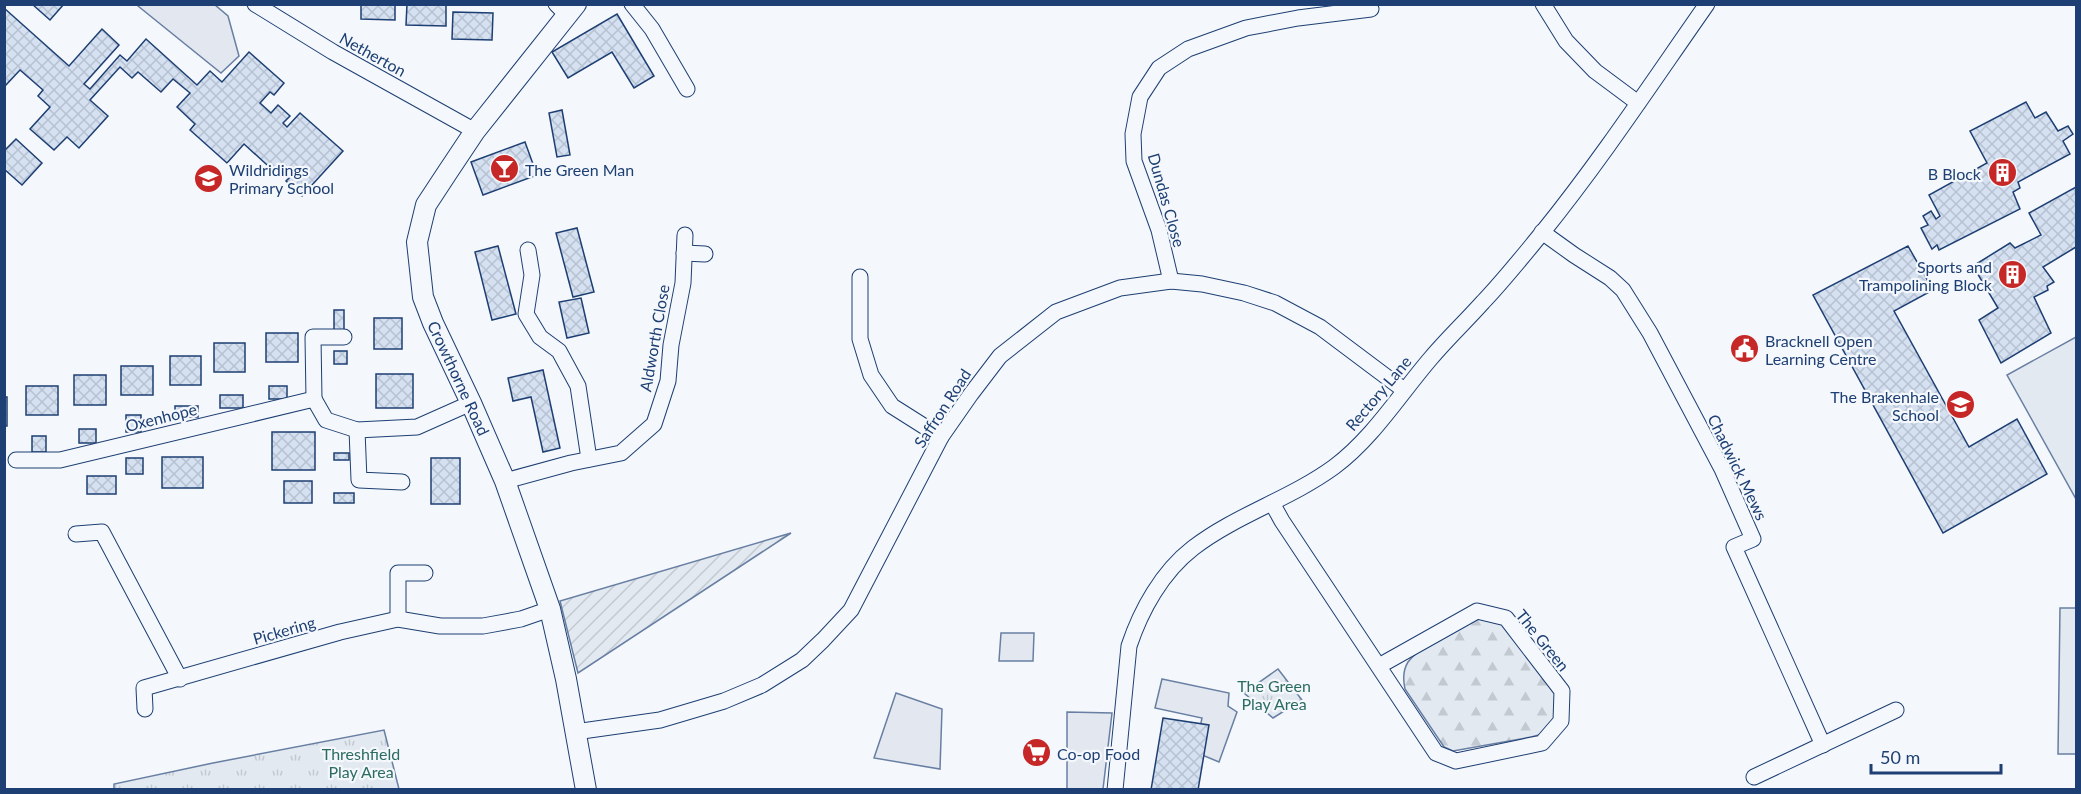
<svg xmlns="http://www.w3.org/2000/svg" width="2081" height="794" font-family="Lato,sans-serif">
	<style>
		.grass { fill: url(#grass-tufts); stroke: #687fa3; stroke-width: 1.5 }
		.forest { fill: url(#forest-firs); stroke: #687fa3; stroke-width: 1.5 }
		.garden { fill: url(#garden-furrows); stroke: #687fa3; stroke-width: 1.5 }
		.pitch { fill: #e3e9f0; stroke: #687fa3; stroke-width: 1.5 }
		.parking { fill: #e3e8f0; stroke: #687fa3; stroke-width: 1.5 }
		.building { fill: url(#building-cross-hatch); stroke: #1d3f73; stroke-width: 1.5 }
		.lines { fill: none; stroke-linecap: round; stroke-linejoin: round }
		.minor-casing { stroke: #1d3f73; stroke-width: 17 }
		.tertiary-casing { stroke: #1d3f73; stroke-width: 22 }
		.minor { stroke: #f4f7fb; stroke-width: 15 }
		.tertiary { stroke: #f4f7fb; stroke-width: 20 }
		.labels { text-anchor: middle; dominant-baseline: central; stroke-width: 4.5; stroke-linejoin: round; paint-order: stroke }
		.street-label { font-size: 16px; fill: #1d3f73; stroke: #f4f7fb }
		.poi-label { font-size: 16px; fill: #1d3f73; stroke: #f4f7fb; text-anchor: start }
		.park-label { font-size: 16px; fill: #2c6c60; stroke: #f4f7fb }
	</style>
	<defs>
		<pattern id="grass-tufts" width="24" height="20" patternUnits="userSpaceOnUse" patternTransform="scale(1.5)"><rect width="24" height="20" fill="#e3e9f0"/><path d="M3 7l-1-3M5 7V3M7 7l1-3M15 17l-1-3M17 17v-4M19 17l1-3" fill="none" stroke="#c2c9d1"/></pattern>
		<pattern id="forest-firs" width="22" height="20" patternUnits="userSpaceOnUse" patternTransform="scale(1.5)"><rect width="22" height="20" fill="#e3e9f0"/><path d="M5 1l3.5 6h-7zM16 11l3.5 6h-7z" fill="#c2c9d1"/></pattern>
		<pattern id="garden-furrows" width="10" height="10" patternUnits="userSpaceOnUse" patternTransform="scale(1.5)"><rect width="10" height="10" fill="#e3e9f0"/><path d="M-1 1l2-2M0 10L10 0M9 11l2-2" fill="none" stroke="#c2c9d1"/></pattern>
		<pattern id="building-cross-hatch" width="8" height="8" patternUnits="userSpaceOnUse" patternTransform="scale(1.5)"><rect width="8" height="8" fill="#d5e0f0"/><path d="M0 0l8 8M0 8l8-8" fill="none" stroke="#b6c1d1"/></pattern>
	</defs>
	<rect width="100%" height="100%" fill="#f4f7fb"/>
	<g class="grass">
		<polygon points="1278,669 1302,700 1273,718 1244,693"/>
		<polygon points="384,730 399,789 114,789 114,784 213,763"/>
	</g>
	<path class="forest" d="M1479 616 1498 618 1555 687 1558 719 1543 734 1531 737 1453 751 1444 747 1405 689C1403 680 1403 670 1408 662 1418 647 1462 626 1479 616Z"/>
	<polygon class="garden" points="791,533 578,673 560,601"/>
	<g class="pitch">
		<polygon points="2076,337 2076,499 2007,375"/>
		<polygon points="2060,608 2076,608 2076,754 2058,754"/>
	</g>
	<g class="parking">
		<polygon points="139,5 215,5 228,16 239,56 221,73 138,6"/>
		<polygon points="1001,633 1034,633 1033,661 999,661"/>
		<polygon points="1162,679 1229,693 1228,706 1237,712 1219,762 1195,752 1202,718 1155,708"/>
		<polygon points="896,693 942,709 940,769 874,758"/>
		<polygon points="1067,712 1112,713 1103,789 1067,789"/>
	</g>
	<g class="building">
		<polygon points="32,4 64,4 50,20"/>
		<polygon points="361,4 395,4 395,20 361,19"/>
		<polygon points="407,4 446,4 446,26 406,25"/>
		<polygon points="4,8 69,66 102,29 119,45 84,84 90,89 120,55 127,61 146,39 197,85 210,71 222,82 249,52 284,83 274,95 270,92 260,103 271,113 278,105 290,116 283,123 287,127 300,113 343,151 302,196 286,181 293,174 284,166 277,174 244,144 227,163 190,130 195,124 177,107 190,93 173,79 161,92 138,72 132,78 120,67 90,100 108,116 79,148 67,137 54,150 30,129 50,107 38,96 43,90 20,70 4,87"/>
		<polygon points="453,12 493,13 492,40 452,39"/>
		<polygon points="617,14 654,76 634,88 612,52 568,78 552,52"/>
		<polygon points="2026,102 2035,118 2046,112 2058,131 2068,126 2073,134 2063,141 2070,154 2018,182 2020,188 2013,192 2020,209 1939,250 1937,245 1932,249 1921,228 1928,225 1923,216 1931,211 1936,219 1940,216 1929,195 1987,163 1970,131"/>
		<polygon points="562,110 570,155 557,157 549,113"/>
		<polygon points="16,139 42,163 22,185 4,169 4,151"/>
		<polygon points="525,142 537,175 483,195 471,162"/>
		<polygon points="2076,187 2076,247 2043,267 2054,282 2047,286 2048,290 2034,297 2051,333 2001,363 1979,320 1998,308 1973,266 2010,243 2015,248 2041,235 2029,213"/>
		<polygon points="577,228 594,292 573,297 556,233"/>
		<polygon points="498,246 516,314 492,320 475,252"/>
		<polygon points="1908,246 1933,290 1894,311 1969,447 2017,419 2047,474 1943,533 1813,295"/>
		<polygon points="581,298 589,333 567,338 559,302"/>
		<rect x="334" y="310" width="10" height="20"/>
		<rect x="374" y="318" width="28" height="31"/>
		<rect x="266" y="333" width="32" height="29"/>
		<rect x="214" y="343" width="31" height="29"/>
		<rect x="334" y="351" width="13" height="13"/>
		<rect x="170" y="356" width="31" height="29"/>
		<rect x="121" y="366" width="32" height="29"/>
		<polygon points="543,370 560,448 543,452 531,397 513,401 508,378"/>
		<rect x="376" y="374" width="37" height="34"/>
		<rect x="74" y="375" width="32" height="30"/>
		<rect x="26" y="386" width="32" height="29"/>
		<rect x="269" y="386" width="18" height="13"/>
		<rect x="220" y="395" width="23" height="13"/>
		<rect x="4" y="397" width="3" height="29"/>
		<rect x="175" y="406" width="23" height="11"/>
		<rect x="126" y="415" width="15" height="17"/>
		<rect x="79" y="429" width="17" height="14"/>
		<rect x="272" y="432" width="43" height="38"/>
		<rect x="32" y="436" width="14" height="16"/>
		<rect x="334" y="453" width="15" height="7"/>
		<rect x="162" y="457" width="41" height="31"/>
		<rect x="126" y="458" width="17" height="16"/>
		<rect x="431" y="458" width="29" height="46"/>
		<rect x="87" y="476" width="29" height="18"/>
		<rect x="284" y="481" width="28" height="22"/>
		<rect x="334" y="493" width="20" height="10"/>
		<polygon points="1163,718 1209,725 1198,790 1151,790"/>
	</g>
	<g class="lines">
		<defs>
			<g id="minor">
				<polyline points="255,4 333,52 475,131"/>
				<polyline points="556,4 566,14"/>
				<polyline points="632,4 652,29 687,89"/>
				<polyline points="1543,4 1566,41 1595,71 1638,103"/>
				<polyline points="1542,232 1574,255 1610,278 1623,290 1650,333 1722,469 1753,539 1734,547 1823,745"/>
				<polyline points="528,250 532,275 526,314 540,337 559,351 578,386 589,459"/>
				<polyline points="684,253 705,254"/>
				<polyline points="860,277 860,339 871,375 892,406 941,437"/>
				<polyline points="1171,281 1159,230 1134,161 1133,134 1140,97 1159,68 1188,49 1246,28 1298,18 1371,9"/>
				<polyline points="314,399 313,337 344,337"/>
				<polyline points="357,430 359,480 402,482"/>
				<polyline points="16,460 60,460 314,399 326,420 357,430 417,427 471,403"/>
				<polyline points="505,481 571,463 621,453 654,424 668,381 671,345 683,283 685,235"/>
				<polyline points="1272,503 1282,521 1436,753 1456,761 1542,743 1561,721 1562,691 1506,618 1477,611 1379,666"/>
				<polyline points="76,534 102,532 180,679"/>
				<polyline points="398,619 398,573 425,573"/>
				<polyline points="145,709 144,688 340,632 398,619 440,626 483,626 521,619 550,609"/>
				<polyline points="575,732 660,720 724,701 762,685 802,660 823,640 851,610 941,437 971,394 1000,356 1056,312 1120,288 1171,281 1202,284 1244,293 1275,303 1320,327 1404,390"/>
				<polyline points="1754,777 1896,710"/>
				<path d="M1115 790 1129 646C1141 610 1162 572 1193 548 1236 515 1290 499 1334 467 1373 438 1400 394 1431 358 1447 339 1466 321 1483 302 1504 280 1523 256 1542 233 1601 160 1653 81 1707 4"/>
			</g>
			<polyline id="tertiary" points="576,4 475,131 447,173 426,205 417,242 423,297 433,323 471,403 505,481 550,609 566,679 586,790"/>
		</defs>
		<use href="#minor" class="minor-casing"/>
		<use href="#tertiary" class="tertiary-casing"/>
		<use href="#minor" class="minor"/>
		<use href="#tertiary" class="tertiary"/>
	</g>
	<defs>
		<symbol id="bar-disc" viewBox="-11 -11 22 22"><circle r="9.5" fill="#c62828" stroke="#f4f7fb"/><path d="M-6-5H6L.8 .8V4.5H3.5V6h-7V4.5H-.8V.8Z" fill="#fff"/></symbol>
		<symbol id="building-disc" viewBox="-11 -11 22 22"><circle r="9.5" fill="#c62828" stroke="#f4f7fb"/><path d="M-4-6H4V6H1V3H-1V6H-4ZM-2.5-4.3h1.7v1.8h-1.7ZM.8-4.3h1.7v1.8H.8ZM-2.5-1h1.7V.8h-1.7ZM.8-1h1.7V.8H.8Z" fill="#fff"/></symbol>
		<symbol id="school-disc" viewBox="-11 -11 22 22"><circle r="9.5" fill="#c62828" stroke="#f4f7fb"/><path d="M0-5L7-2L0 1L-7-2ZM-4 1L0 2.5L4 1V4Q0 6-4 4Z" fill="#fff"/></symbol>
		<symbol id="civic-disc" viewBox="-11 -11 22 22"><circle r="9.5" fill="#c62828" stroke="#f4f7fb"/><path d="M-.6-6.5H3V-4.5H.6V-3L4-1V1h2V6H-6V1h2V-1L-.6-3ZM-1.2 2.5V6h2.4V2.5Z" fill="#fff"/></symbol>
		<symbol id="supermarket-disc" viewBox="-11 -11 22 22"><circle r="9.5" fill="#c62828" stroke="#f4f7fb"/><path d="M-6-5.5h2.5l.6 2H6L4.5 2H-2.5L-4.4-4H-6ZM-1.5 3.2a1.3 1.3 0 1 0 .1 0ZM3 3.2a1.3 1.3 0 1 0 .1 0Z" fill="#fff"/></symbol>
	</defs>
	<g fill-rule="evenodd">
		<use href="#bar-disc" x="488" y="152" width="33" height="33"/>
		<use href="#building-disc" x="1986" y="156" width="33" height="33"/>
		<use href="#school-disc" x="192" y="162" width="33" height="33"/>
		<use href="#building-disc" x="1996" y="258" width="33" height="33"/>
		<use href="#civic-disc" x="1728" y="332" width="33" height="33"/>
		<use href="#school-disc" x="1944" y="388" width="33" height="33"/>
		<use href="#supermarket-disc" x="1020" y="736" width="33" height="33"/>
	</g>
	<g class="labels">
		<g class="street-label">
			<text transform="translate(373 54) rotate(29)">Netherton</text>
			<text transform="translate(1167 200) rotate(74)">Dundas Close</text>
			<text transform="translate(654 338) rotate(-80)">Aldworth Close</text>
			<text transform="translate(459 378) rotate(65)">Crowthorne Road</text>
			<text transform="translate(1378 393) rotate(-50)">Rectory Lane</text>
			<text transform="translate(942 408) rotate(-57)">Saffron Road</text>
			<text transform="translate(161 417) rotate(-14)">Oxenhope</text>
			<text transform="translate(1738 467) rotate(64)">Chadwick Mews</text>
			<text transform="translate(284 630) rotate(-16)">Pickering</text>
			<text transform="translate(1543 640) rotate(51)">The Green</text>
		</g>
		<g class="poi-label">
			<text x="229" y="169">Wildridings<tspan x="229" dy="18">Primary School</tspan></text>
			<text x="525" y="169">The Green Man</text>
			<text x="1981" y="173" text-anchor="end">B Block</text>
			<text x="1992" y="266" text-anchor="end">Sports and<tspan x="1992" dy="18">Trampolining Block</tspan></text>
			<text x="1765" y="340">Bracknell Open<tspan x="1765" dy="18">Learning Centre</tspan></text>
			<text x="1939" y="396" text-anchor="end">The Brakenhale<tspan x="1939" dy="18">School</tspan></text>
			<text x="1057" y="753">Co-op Food</text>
		</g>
		<g class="park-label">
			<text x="1274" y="685">The Green<tspan x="1274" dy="18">Play Area</tspan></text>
			<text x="361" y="753">Threshfield<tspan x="361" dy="18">Play Area</tspan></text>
		</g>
	</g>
	<rect width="2081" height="794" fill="none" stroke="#1d3f73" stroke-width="12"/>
	<path d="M1871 764v9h130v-9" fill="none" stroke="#1d3f73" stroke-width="3"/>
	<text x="1880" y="764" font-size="18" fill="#1d3f73" stroke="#f4f7fb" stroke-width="4.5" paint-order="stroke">50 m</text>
</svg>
